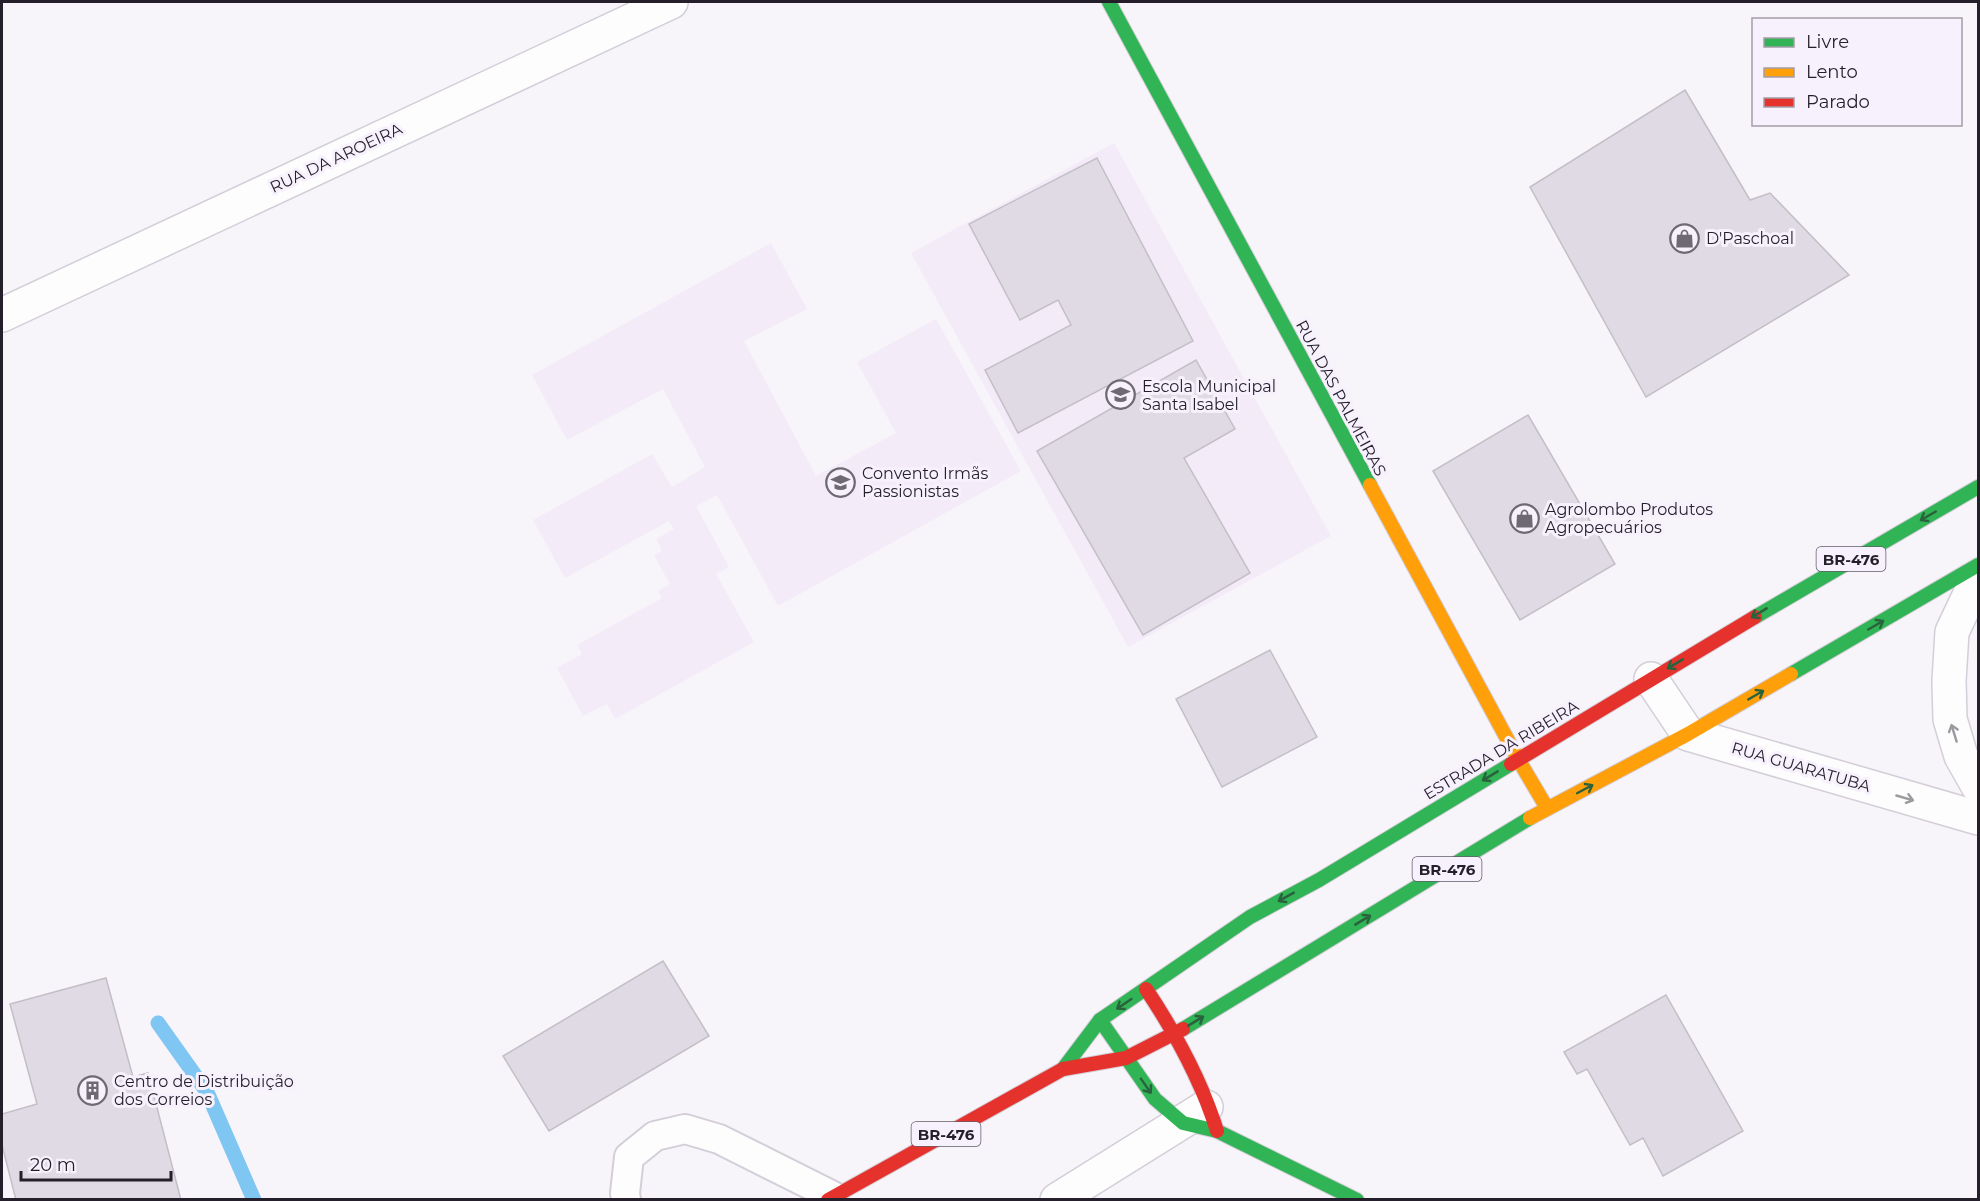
<svg xmlns="http://www.w3.org/2000/svg" width="1980" height="1201" font-family="Montserrat,sans-serif">
	<style>
		.education { fill: #f4ebf9 }
		.lines { fill: none; stroke-linecap: round; stroke-linejoin: round }
		.stream { stroke: #7fc6f2; stroke-width: 15 }
		.building { fill: #dfdae4; stroke: #c3bfc7; stroke-width: 1.5 }
		.lane-casing { stroke: #d3ced7; stroke-width: 32 }
		.street-casing { stroke: #d3ced7; stroke-width: 36 }
		.fast-casing { stroke: #d3ced7; stroke-width: 16 }
		.slow-casing { stroke: #d3ced7; stroke-width: 16 }
		.jam-casing { stroke: #d3ced7; stroke-width: 16 }
		.lane { stroke: #fefdfe; stroke-width: 28 }
		.street { stroke: #fefdfe; stroke-width: 33 }
		.fast { stroke: #30b455; stroke-width: 14 }
		.slow { stroke: #ff9f0a; stroke-width: 14 }
		.jam { stroke: #e5322d; stroke-width: 14 }
		.oneway { stroke: #29623d }
		.oneway2 { stroke: #9c999f }
		.labels { text-anchor: middle; dominant-baseline: central; stroke-width: 6; stroke-linejoin: round; paint-order: stroke }
		.shield { fill: #f7f1fd; stroke: #635e69; stroke-width: 1.5 }
		.shield-label { font-size: 15px; font-weight: bold; fill: #241f2a }
		.street-label { font-size: 16px; fill: #241f2a; stroke: #f7f1fd }
		.poi-label { font-size: 16px; fill: #241f2a; stroke: #f7f1fd; text-anchor: start }
	</style>
	<rect width="100%" height="100%" fill="#f7f4fa"/>
	<g class="education">
		<polygon points="1114,143 1331,536 1128,647 911,253"/>
		<polygon points="771,243 807,309 744,341 816,476 896,433 857,362 936,319 1021,471 778,606 717,495 696,506 729,567 716,574 754,642 615,719 607,704 583,716 557,668 582,654 577,645 662,598 658,591 670,584 654,556 662,551 656,539 674,529 669,521 565,578 533,520 652,454 672,487 705,467 663,389 567,440 532,375"/>
	</g>
	<g class="lines">
		<polyline class="stream" points="158,1023 207,1092 254,1200"/>
	</g>
	<g class="building">
		<polygon points="1685,90 1750,200 1770,193 1849,275 1646,397 1530,187"/>
		<polygon points="1097,158 1193,341 1018,433 985,370 1071,325 1058,300 1020,320 969,224"/>
		<polygon points="1196,360 1235,429 1184,458 1250,573 1143,635 1037,451"/>
		<polygon points="1528,415 1615,564 1520,620 1433,471"/>
		<polygon points="1270,650 1317,737 1222,787 1176,699"/>
		<polygon points="663,961 709,1036 549,1131 503,1056"/>
		<polygon points="106,978 133,1077 148,1073 181,1200 16,1200 2,1145 2,1114 37,1104 10,1004"/>
		<polygon points="1666,995 1743,1131 1663,1176 1643,1138 1630,1145 1587,1069 1577,1074 1564,1052"/>
	</g>
	<g class="lines">
		<defs>
			<polyline id="lane" points="626,1200 625,1193 629,1157 655,1136 685,1129 719,1139 833,1196"/>
			<g id="street">
				<polyline points="2,315 671,2"/>
				<polyline points="1978,577 1952,632 1949,681 1950,719 1961,756 1978,786"/>
				<polyline points="1651,679 1688,734 1978,818"/>
				<polyline points="1057,1200 1206,1107"/>
			</g>
			<g id="fast">
				<polyline points="1109,2 1370,485"/>
				<polyline points="1755,617 1978,487"/>
				<polyline points="1791,674 1978,565"/>
				<polyline points="1100,1020 1155,1099 1183,1123 1217,1131 1357,1200"/>
				<polyline points="1183,1029 1530,818"/>
				<polyline points="1063,1069 1100,1020 1250,917 1319,880 1511,764"/>
			</g>
			<g id="slow">
				<polyline points="1370,485 1518,759 1547,808"/>
				<polyline points="1530,818 1688,734 1791,674"/>
			</g>
			<g id="jam">
				<polyline points="1511,764 1755,617"/>
				<path d="M1146 989C1176 1034 1201 1079 1217 1131"/>
				<polyline points="828,1200 1063,1069 1126,1058 1183,1029"/>
			</g>
		</defs>
		<use href="#lane" class="lane-casing"/>
		<use href="#street" class="street-casing"/>
		<use href="#fast" class="fast-casing"/>
		<use href="#slow" class="slow-casing"/>
		<use href="#jam" class="jam-casing"/>
		<use href="#lane" class="lane"/>
		<use href="#street" class="street"/>
		<use href="#fast" class="fast"/>
		<use href="#slow" class="slow"/>
		<use href="#jam" class="jam"/>
	</g>
	<defs><path id="oneway-shaft" d="M-6 0H5M1.5-3L5.5 0L1.5 3" fill="none" stroke-width="1.6" stroke-linecap="round" stroke-linejoin="round" transform="scale(1.5)"/></defs>
	<g class="oneway">
		<use href="#oneway-shaft" transform="translate(1928 516) rotate(150)"/>
		<use href="#oneway-shaft" transform="translate(1759 613) rotate(149)"/>
		<use href="#oneway-shaft" transform="translate(1876 625) rotate(-30)"/>
		<use href="#oneway-shaft" transform="translate(1675 664) rotate(149)"/>
		<use href="#oneway-shaft" transform="translate(1756 695) rotate(-30)"/>
		<use href="#oneway-shaft" transform="translate(1490 776) rotate(149)"/>
		<use href="#oneway-shaft" transform="translate(1585 789) rotate(-28)"/>
		<use href="#oneway-shaft" transform="translate(1286 897) rotate(151)"/>
		<use href="#oneway-shaft" transform="translate(1363 920) rotate(-31)"/>
		<use href="#oneway-shaft" transform="translate(1124 1004) rotate(146)"/>
		<use href="#oneway-shaft" transform="translate(1196 1021) rotate(-31)"/>
		<use href="#oneway-shaft" transform="translate(1146 1086) rotate(55)"/>
	</g>
	<g class="oneway2">
		<use href="#oneway-shaft" transform="translate(1954 733) rotate(-107)"/>
		<use href="#oneway-shaft" transform="translate(1905 798) rotate(16)"/>
	</g>
	<defs>
		<symbol id="shop-ring" viewBox="-11 -11 22 22"><circle r="9.5" fill="#f7f1fd" stroke="#6e6a73" stroke-width="1.5"/><path d="M-5-2.5h2.3a2.7 3.5 0 0 1 5.4 0H5L5.5 6h-11ZM-1.5-2.5h3a1.5 2.3 0 0 0-3 0Z" fill="#6e6a73"/></symbol>
		<symbol id="school-ring" viewBox="-11 -11 22 22"><circle r="9.5" fill="#f7f1fd" stroke="#6e6a73" stroke-width="1.5"/><path d="M0-5L7-2L0 1L-7-2ZM-4 1L0 2.5L4 1V4Q0 6-4 4Z" fill="#6e6a73"/></symbol>
		<symbol id="building-ring" viewBox="-11 -11 22 22"><circle r="9.5" fill="#f7f1fd" stroke="#6e6a73" stroke-width="1.5"/><path d="M-4-6H4V6H1V3H-1V6H-4ZM-2.5-4.3h1.7v1.8h-1.7ZM.8-4.3h1.7v1.8H.8ZM-2.5-1h1.7V.8h-1.7ZM.8-1h1.7V.8H.8Z" fill="#6e6a73"/></symbol>
	</defs>
	<g fill-rule="evenodd">
		<use href="#shop-ring" x="1668" y="222" width="33" height="33"/>
		<use href="#school-ring" x="1104" y="378" width="33" height="33"/>
		<use href="#school-ring" x="824" y="466" width="33" height="33"/>
		<use href="#shop-ring" x="1508" y="502" width="33" height="33"/>
		<use href="#building-ring" x="76" y="1074" width="33" height="33"/>
	</g>
	<g class="labels">
		<g class="shield">
			<rect x="1816.5" y="547" width="69" height="24" rx="4.5"/>
			<rect x="1412.5" y="857" width="69" height="24" rx="4.5"/>
			<rect x="911.5" y="1122" width="69" height="24" rx="4.5"/>
		</g>
		<g class="shield-label">
			<text x="1851" y="559">BR-476</text>
			<text x="1447" y="869">BR-476</text>
			<text x="946" y="1134">BR-476</text>
		</g>
		<g class="street-label">
			<text transform="translate(336 158) rotate(-25)">RUA DA AROEIRA</text>
			<text transform="translate(1341 398) rotate(62)">RUA DAS PALMEIRAS</text>
			<text transform="translate(1501 750) rotate(-31)">ESTRADA DA RIBEIRA</text>
			<text transform="translate(1801 767) rotate(16)">RUA GUARATUBA</text>
		</g>
		<g class="poi-label">
			<text x="1706" y="238">D'Paschoal</text>
			<text x="1142" y="386">Escola Municipal<tspan x="1142" dy="18">Santa Isabel</tspan></text>
			<text x="862" y="473">Convento Irmãs<tspan x="862" dy="18">Passionistas</tspan></text>
			<text x="1545" y="509">Agrolombo Produtos<tspan x="1545" dy="18">Agropecuários</tspan></text>
			<text x="114" y="1081">Centro de Distribuição<tspan x="114" dy="18">dos Correios</tspan></text>
		</g>
	</g>
	<rect width="1980" height="1201" fill="none" stroke="#241f2a" stroke-width="6"/>
	<rect x="1752" y="18" width="210" height="108" fill="#f7f1fd" stroke="#a39da9" stroke-width="1.5"/>
	<rect x="1764" y="38" width="30" height="9" fill="#30b455" stroke="#a39da9" stroke-width="1.5"/>
	<text x="1806" y="48" font-size="18" fill="#241f2a">Livre</text>
	<rect x="1764" y="68" width="30" height="9" fill="#ff9f0a" stroke="#a39da9" stroke-width="1.5"/>
	<text x="1806" y="78" font-size="18" fill="#241f2a">Lento</text>
	<rect x="1764" y="98" width="30" height="9" fill="#e5322d" stroke="#a39da9" stroke-width="1.5"/>
	<text x="1806" y="108" font-size="18" fill="#241f2a">Parado</text>
	<path d="M21 1171v9h150v-9" fill="none" stroke="#241f2a" stroke-width="3"/>
	<text x="30" y="1171" font-size="18" fill="#241f2a" stroke="#f7f1fd" stroke-width="4.5" paint-order="stroke">20 m</text>
</svg>
